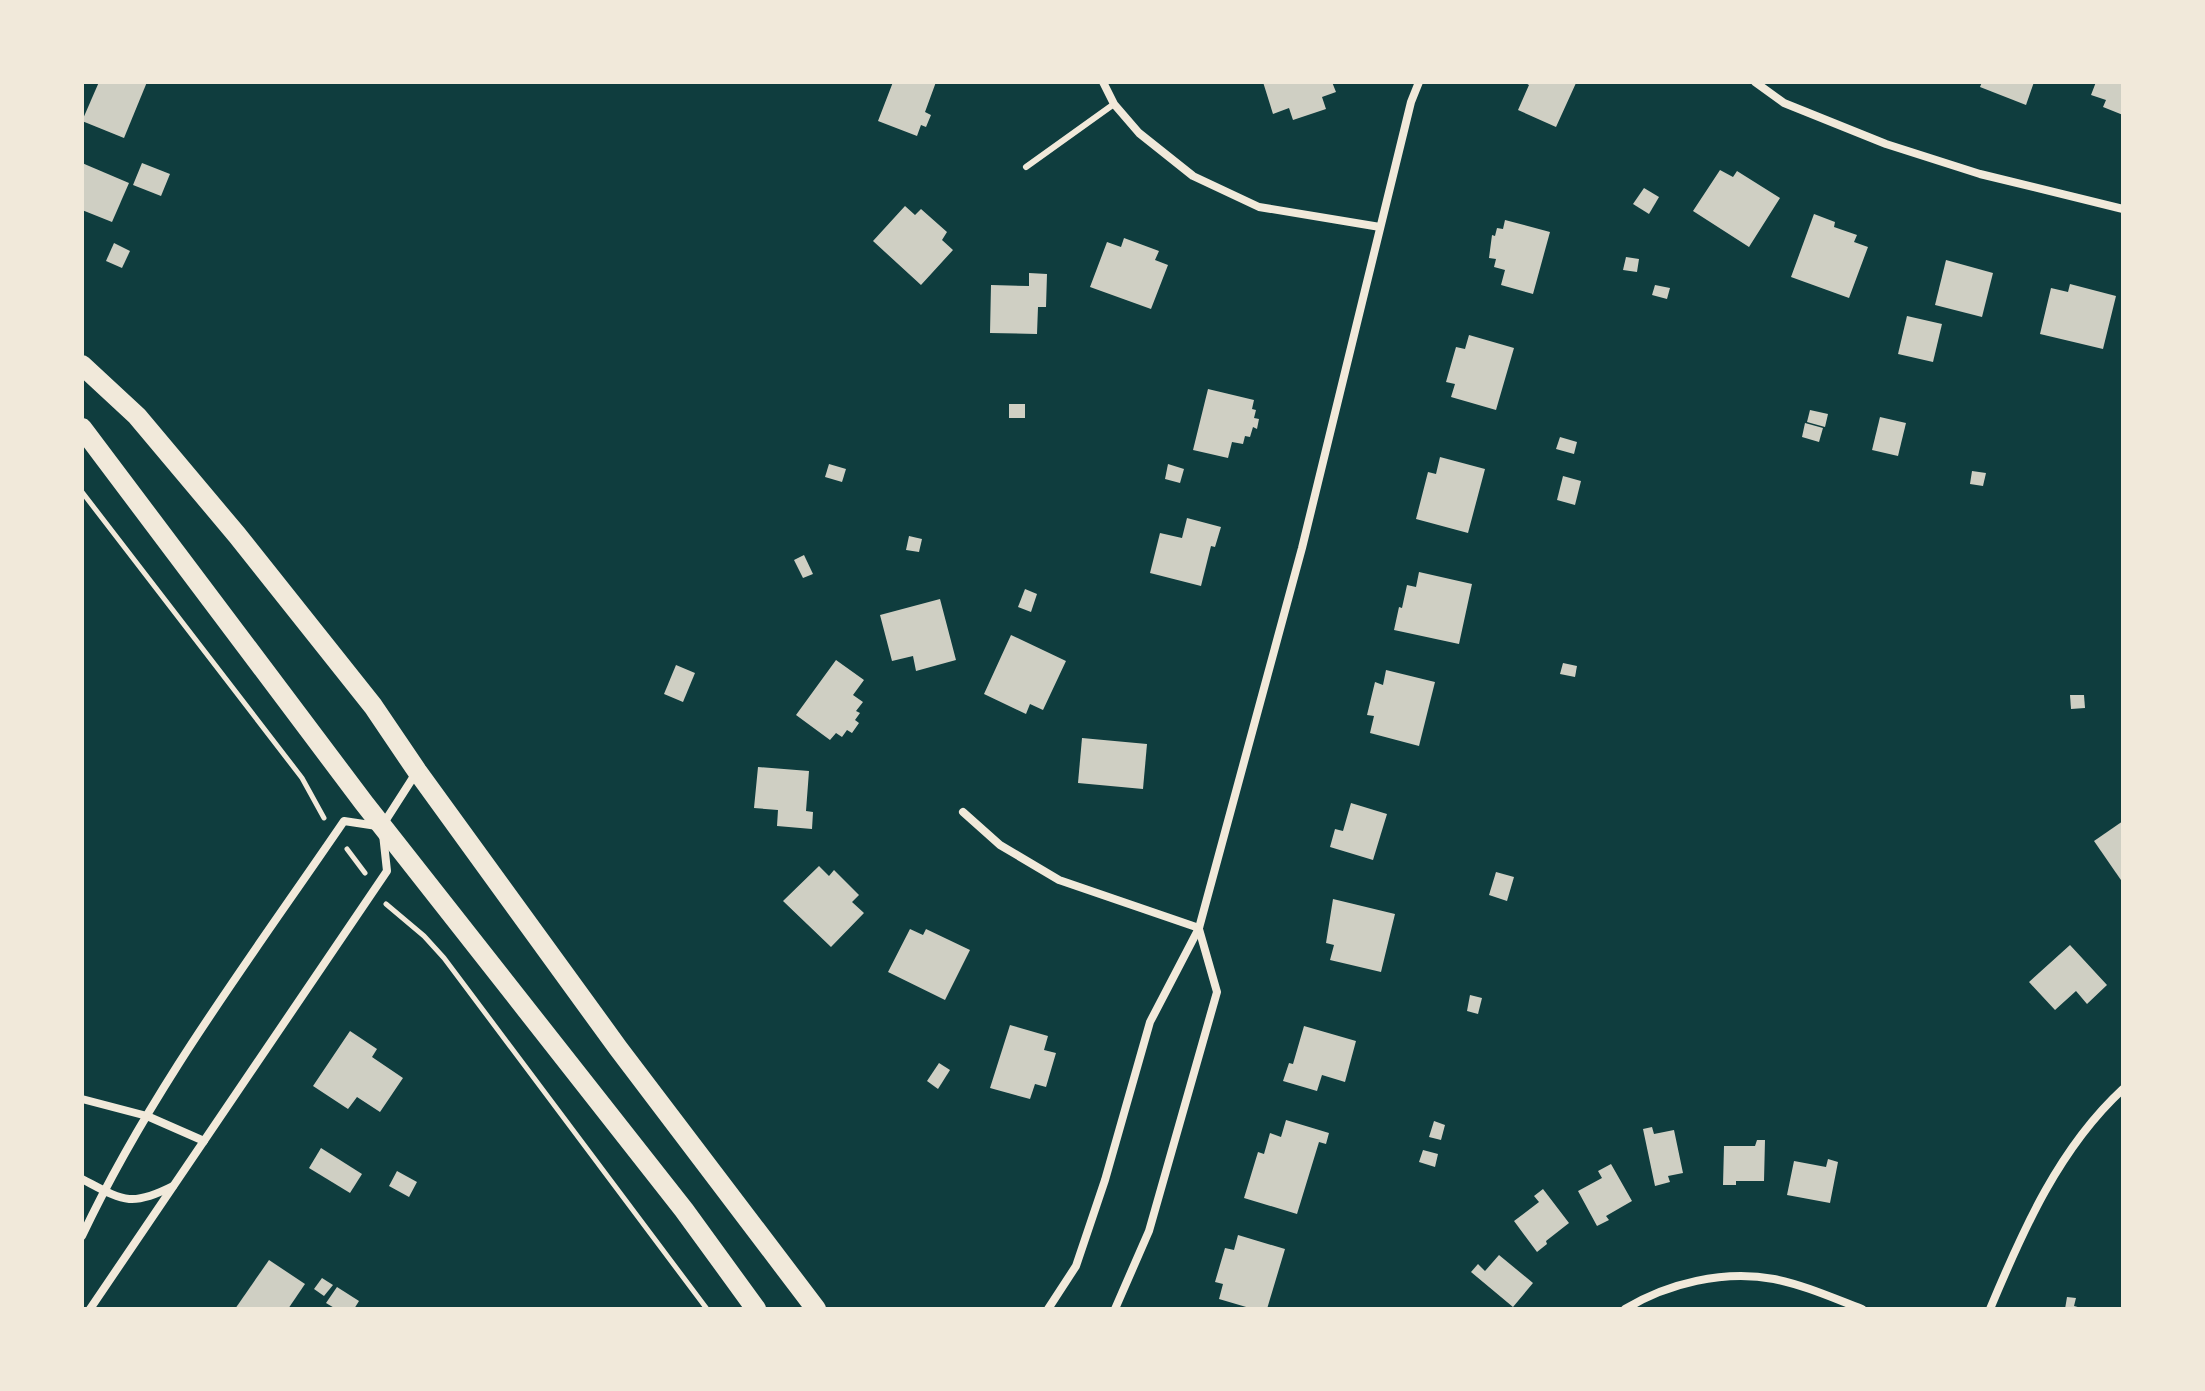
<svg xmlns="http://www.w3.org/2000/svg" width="2205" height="1391" font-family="Helvetica,sans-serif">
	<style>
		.building { fill: #cfcfc3 }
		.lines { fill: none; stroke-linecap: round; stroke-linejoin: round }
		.path { stroke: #f1e9da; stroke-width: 5 }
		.service { stroke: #f1e9da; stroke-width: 6 }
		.minor { stroke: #f1e9da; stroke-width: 8 }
		.primary { stroke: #f1e9da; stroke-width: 20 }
	</style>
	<rect width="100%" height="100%" fill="#0f3d3e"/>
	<g class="building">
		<polygon points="99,82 147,82 124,138 82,121"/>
		<polygon points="893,82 936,82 925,112 931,115 926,127 921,125 917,136 878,121"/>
		<polygon points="1263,82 1332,82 1336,92 1322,97 1326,109 1293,120 1289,108 1273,114"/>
		<polygon points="1524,82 1576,83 1556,127 1518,110 1529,85"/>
		<polygon points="1982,82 2034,82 2026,105 1980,87"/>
		<polygon points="2096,82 2123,82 2123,115 2103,107 2106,100 2091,95"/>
		<polygon points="82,163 129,183 112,222 82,210"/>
		<polygon points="142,163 170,174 161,196 133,185"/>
		<polygon points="1720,170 1733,177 1737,171 1780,198 1749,247 1693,211"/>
		<polygon points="1644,188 1659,197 1649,214 1633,204"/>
		<polygon points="905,206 915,215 921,209 947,232 942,240 953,250 921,285 873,241"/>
		<polygon points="1814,214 1835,222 1834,227 1857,235 1854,242 1868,247 1849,298 1791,277"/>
		<polygon points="1505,220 1550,232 1533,294 1501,285 1505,270 1494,267 1496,259 1489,258 1492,235 1495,236 1497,228 1503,229"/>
		<polygon points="1124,238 1159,251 1155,260 1168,265 1151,309 1090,287 1107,242 1121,247"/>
		<polygon points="114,243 130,251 122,268 106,261"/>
		<polygon points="1626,257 1639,259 1637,272 1623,270"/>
		<polygon points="1946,260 1993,273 1982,317 1935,305"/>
		<polygon points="1029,273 1047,274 1046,307 1038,307 1037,334 990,333 991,285 1029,286"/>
		<polygon points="2070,284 2116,296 2103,349 2040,334 2051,288 2068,292"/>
		<polygon points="1655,285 1670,288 1667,299 1652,295"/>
		<polygon points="1907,316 1942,324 1933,362 1898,354"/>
		<polygon points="1469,335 1514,348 1496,410 1451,397 1455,384 1446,382 1456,347 1465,349"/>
		<polygon points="1208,389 1254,400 1252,409 1256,410 1254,418 1259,419 1257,429 1253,427 1250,437 1245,436 1243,444 1232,442 1228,458 1193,450"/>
		<rect x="1009" y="404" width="16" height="14"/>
		<polygon points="1810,410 1828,414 1825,427 1807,422"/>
		<polygon points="1880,417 1906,423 1898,456 1872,450"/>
		<polygon points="1805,423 1823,428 1819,442 1802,437"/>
		<polygon points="1560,437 1577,442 1574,454 1556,449"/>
		<polygon points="1440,457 1485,469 1468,533 1416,519 1428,472 1436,474"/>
		<polygon points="829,464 846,469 842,482 825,477"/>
		<polygon points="1168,464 1184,469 1180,483 1165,479"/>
		<polygon points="1972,471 1986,473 1983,486 1970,484"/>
		<polygon points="1563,476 1581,481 1575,505 1557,500"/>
		<polygon points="1187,518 1221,527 1215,547 1211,546 1201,586 1150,573 1160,533 1182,538"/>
		<polygon points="909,536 922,539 919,552 906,550"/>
		<polygon points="804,555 813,574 803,578 794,560"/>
		<polygon points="1419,572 1472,584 1459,644 1394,630 1399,607 1402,608 1407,585 1416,587"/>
		<polygon points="1025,589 1037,594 1031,612 1018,607"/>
		<polygon points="940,599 956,660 916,671 913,656 892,661 880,615"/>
		<polygon points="1011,635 1066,661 1043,710 1030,704 1026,714 984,694"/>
		<polygon points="836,660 864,680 853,695 863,702 856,711 860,713 855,720 859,723 852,733 847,730 842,737 836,733 830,740 796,715"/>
		<polygon points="1563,663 1577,666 1575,677 1560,674"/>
		<polygon points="676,665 695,673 683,702 664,694"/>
		<polygon points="1386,670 1435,682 1419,746 1370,733 1374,716 1367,715 1375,682 1383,685"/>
		<polygon points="2070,695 2084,695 2085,708 2071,709"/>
		<polygon points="1082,738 1147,744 1143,789 1078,783"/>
		<polygon points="758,767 809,771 806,811 813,812 812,829 777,826 778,810 754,808"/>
		<polygon points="1351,803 1387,814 1373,860 1330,847 1335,829 1343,831"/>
		<polygon points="2123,821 2123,883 2094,841"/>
		<polygon points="819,866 829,876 834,870 859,895 852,902 864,913 831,947 783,901"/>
		<polygon points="1496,872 1514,877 1507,901 1489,895"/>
		<polygon points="1333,899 1395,914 1381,972 1330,960 1334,945 1326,943"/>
		<polygon points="910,929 923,935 926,929 970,950 945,1000 888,972"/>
		<polygon points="2070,945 2107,985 2087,1004 2076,991 2055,1010 2029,982"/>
		<polygon points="1470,995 1482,998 1478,1014 1467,1011"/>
		<polygon points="1010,1025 1048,1036 1044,1050 1056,1053 1046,1087 1035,1084 1030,1099 990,1088"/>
		<polygon points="1304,1026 1356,1041 1345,1082 1322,1075 1317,1091 1283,1081 1289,1063 1293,1064"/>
		<polygon points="350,1031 377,1049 372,1057 403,1078 380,1112 357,1097 348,1109 313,1086"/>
		<polygon points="939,1063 950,1070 938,1089 927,1081"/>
		<polygon points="1286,1120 1329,1133 1326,1144 1319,1142 1297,1214 1244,1198 1258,1152 1264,1154 1270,1133 1281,1137"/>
		<polygon points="1434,1121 1445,1125 1441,1140 1429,1137"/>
		<polygon points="1652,1127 1654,1134 1674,1130 1683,1173 1668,1176 1670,1182 1655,1186 1643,1129"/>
		<polygon points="1757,1140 1765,1140 1764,1181 1736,1181 1736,1185 1723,1185 1724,1146 1755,1146"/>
		<polygon points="321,1148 362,1174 350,1193 309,1168"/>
		<polygon points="1423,1150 1438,1154 1435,1167 1419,1162"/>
		<polygon points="1828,1159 1838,1162 1830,1203 1787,1195 1794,1161 1826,1167"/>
		<polygon points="1611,1164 1632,1201 1606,1216 1609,1220 1597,1226 1578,1191 1602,1178 1598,1171"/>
		<polygon points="397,1171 417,1182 409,1197 389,1186"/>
		<polygon points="1543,1189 1569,1223 1546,1241 1547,1244 1537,1252 1514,1221 1539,1202 1534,1196"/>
		<polygon points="1238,1235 1285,1249 1267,1309 1253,1309 1219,1299 1223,1284 1215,1282 1225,1248 1234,1250"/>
		<polygon points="1499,1255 1533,1283 1513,1307 1471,1272 1478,1264 1485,1271"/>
		<polygon points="269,1260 305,1284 288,1309 235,1309"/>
		<polygon points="322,1278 333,1285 324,1296 314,1289"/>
		<polygon points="337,1287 359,1301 354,1309 336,1309 326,1303"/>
		<polygon points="2067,1297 2076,1298 2074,1306 2085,1309 2065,1309"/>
	</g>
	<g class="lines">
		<g class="path">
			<polyline points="82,492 302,778 324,818"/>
			<polyline points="347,849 365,873"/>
			<polyline points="386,904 424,936 444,958 707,1309"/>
		</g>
		<polyline class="service" points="1026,167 1114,104"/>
		<g class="minor">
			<polyline points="1103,82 1114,104 1139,133 1193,176 1259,207 1380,227"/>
			<polyline points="1755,82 1784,103 1886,144 1980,174 2123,209"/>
			<polyline points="963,812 1000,845 1059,880 1199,928"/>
			<polyline points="382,826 416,773"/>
			<polyline points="82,1099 147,1116 204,1141"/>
			<path d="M82 1179C122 1200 130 1208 173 1186"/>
			<path d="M82 1236C152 1088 252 956 344 821L377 826"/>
			<polyline points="90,1309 387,871 383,834"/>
			<polyline points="1048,1309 1076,1266 1105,1180 1150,1022 1199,928 1302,548 1411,102 1419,82"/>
			<polyline points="1115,1309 1149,1231 1217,992 1199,929"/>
			<path d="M1625 1309C1668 1283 1723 1270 1774 1279 1804 1285 1833 1298 1862 1309"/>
			<path d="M1990 1309C2023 1230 2059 1148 2123 1089"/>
		</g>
		<g class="primary">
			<polyline points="82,365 137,416 237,535 373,706 417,771 618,1048 816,1309"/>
			<polyline points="82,428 364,803 684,1210 756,1309"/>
		</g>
	</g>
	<rect width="2205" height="1391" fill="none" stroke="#f1e9da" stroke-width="168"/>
</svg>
